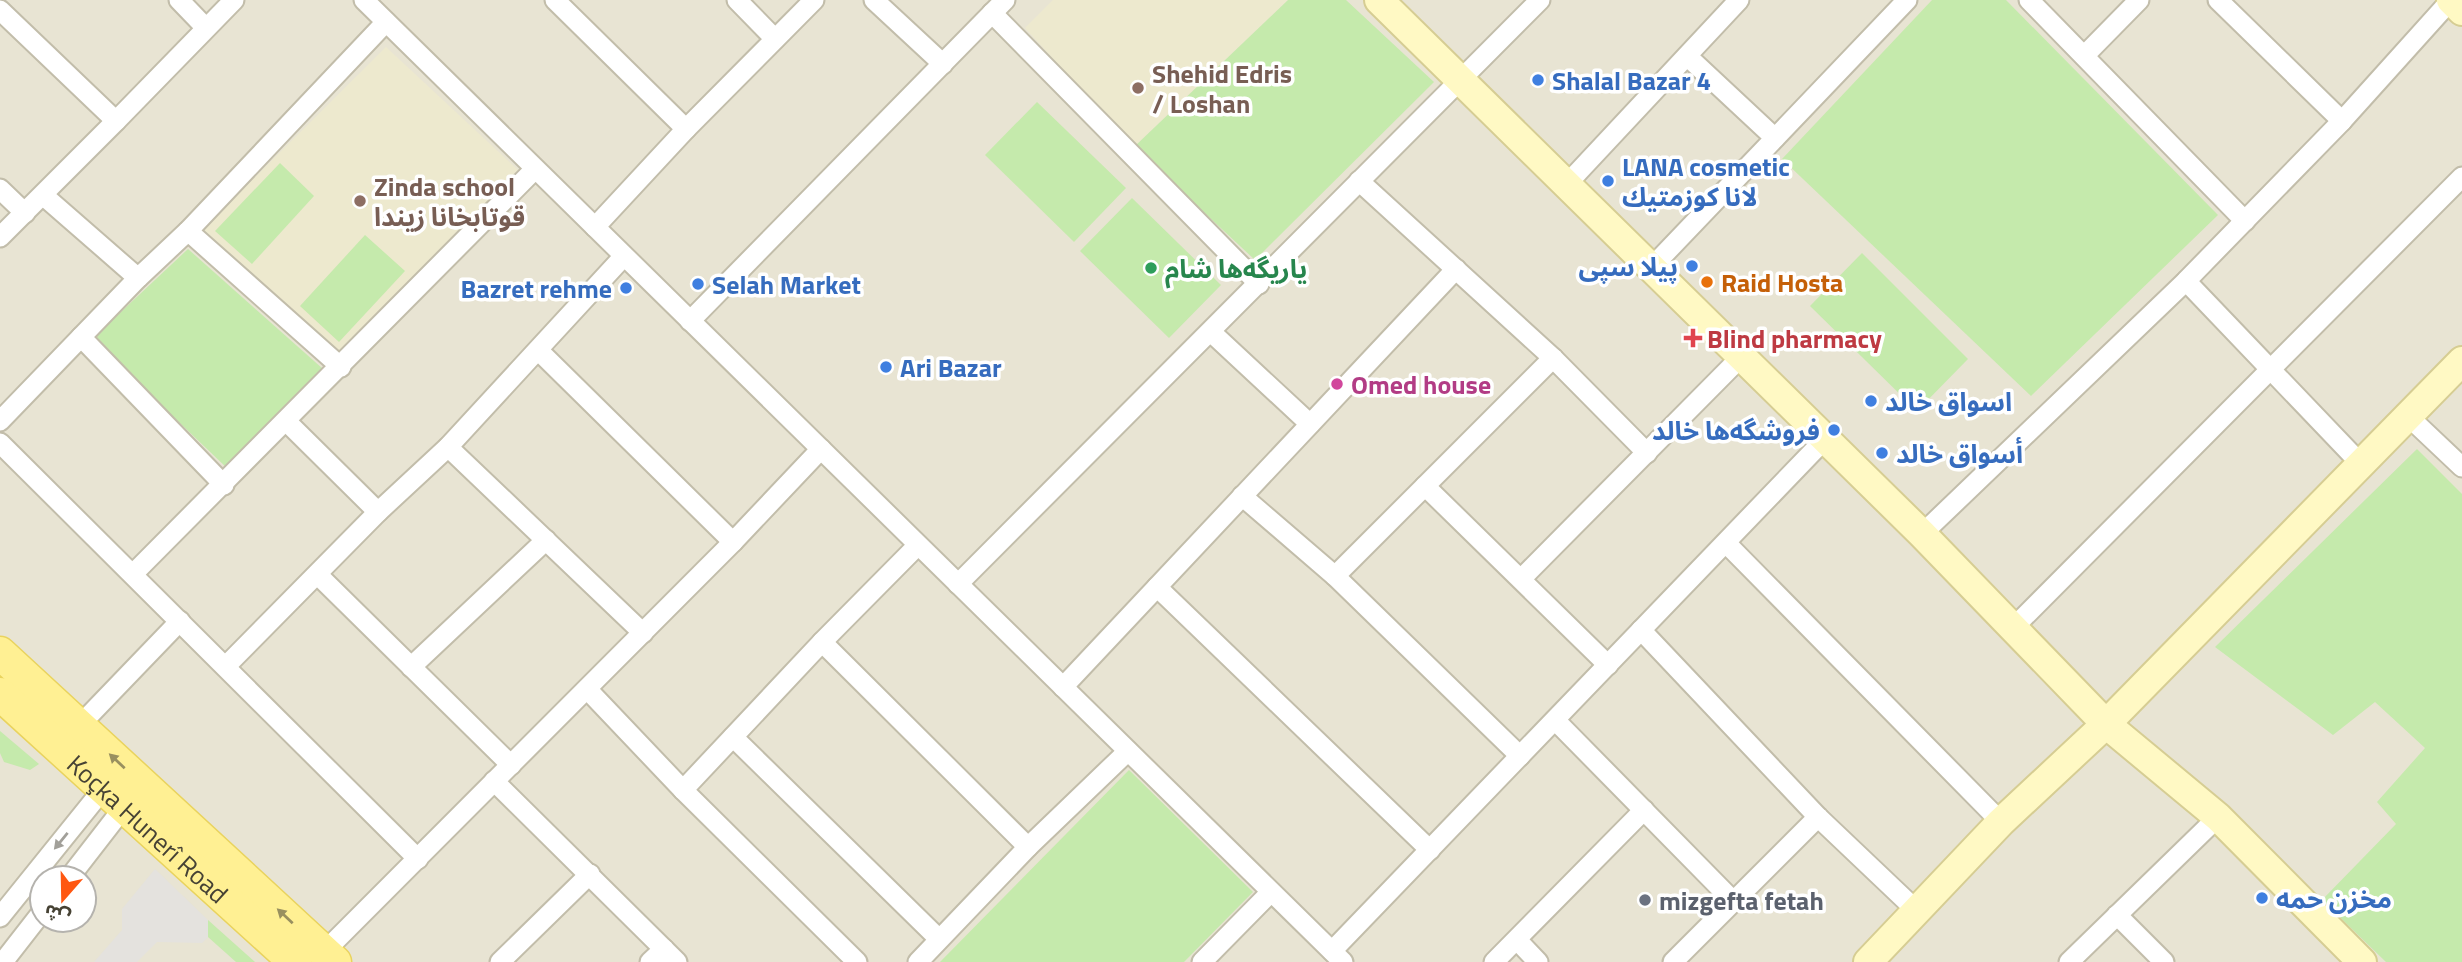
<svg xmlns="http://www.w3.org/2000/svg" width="2462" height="962" font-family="'Titillium Web','Noto Sans Arabic',sans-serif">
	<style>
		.residential { fill: #e8e4d3; fill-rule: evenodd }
		.education { fill: #ede9ce }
		.green { fill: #c5eaac }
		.parking { fill: #e4e2de }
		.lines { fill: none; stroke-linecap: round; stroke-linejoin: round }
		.street-casing { stroke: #c2bdaa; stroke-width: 23 }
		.secondary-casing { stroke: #d6cd93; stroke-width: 32 }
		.primary-casing { stroke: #e9d35e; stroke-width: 35 }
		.street { stroke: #fff; stroke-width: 19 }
		.secondary { stroke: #fff9c4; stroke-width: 28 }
		.primary { stroke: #fff093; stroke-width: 32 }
		.oneway { fill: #99905f }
		.oneway2 { fill: #a2a09a }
		.shop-dot { fill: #3f7fe0; stroke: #fff; stroke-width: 2.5 }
		.education-dot { fill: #8d6e63; stroke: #fff; stroke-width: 2.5 }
		.leisure-dot { fill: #2e9e5b; stroke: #fff; stroke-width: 2.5 }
		.food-dot { fill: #e8710a; stroke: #fff; stroke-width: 2.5 }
		.health-dot { fill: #e0444e; stroke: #fff; stroke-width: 2.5 }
		.hotel-dot { fill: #d1479c; stroke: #fff; stroke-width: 2.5 }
		.worship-dot { fill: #6b7280; stroke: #fff; stroke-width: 2.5 }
		.labels { text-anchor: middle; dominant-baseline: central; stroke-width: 7; stroke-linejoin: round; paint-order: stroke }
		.education-label { font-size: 26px; font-weight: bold; fill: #785e54; stroke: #fff; text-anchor: start }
		.shop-label { font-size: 26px; font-weight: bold; fill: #366cbe; stroke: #fff; text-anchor: start }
		.leisure-label { font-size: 26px; font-weight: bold; fill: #27864d; stroke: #fff; text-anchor: start }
		.food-label { font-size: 26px; font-weight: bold; fill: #c56008; stroke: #fff; text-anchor: start }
		.health-label { font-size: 26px; font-weight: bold; fill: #be3a42; stroke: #fff; text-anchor: start }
		.hotel-label { font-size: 26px; font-weight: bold; fill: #b23c85; stroke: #fff; text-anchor: start }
		.street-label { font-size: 26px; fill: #464234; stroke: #fff }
		.worship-label { font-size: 26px; font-weight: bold; fill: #5b616d; stroke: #fff; text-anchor: start }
	</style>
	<rect width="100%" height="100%" fill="#f3f1e5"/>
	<path class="residential" d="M0 0H2462V962H0ZM42 878H84V920H42Z"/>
	<g class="education">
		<polygon points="1053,0 1288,0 1134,147 1025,28"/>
		<polygon points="386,47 518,170 341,354 201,231"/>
	</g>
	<g class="green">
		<polygon points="1288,0 1346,0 1434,82 1255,260 1134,147"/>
		<polygon points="1932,0 2006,0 2218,215 2031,396 1782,159"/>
		<polygon points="1037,102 1126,188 1074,242 985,155"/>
		<polygon points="280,163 314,196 252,264 215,231"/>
		<polygon points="1132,198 1221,285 1169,338 1080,251"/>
		<polygon points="365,235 405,271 339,342 300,306"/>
		<polygon points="188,249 323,369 229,470 92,339"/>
		<polygon points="1862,253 1968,359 1917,411 1810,306"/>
		<polygon points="2417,449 2462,494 2462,962 2386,962 2322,900 2396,824 2377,802 2425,748 2375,702 2333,735 2215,647"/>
		<polygon points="0,731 39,764 30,770 4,762 0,753"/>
		<polygon points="1129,770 1253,892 1184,962 940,962"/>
		<polygon points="208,920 255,962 236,962 208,937"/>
	</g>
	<polygon class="parking" points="155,869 208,920 208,937 202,943 157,942 137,962 94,962 122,930 122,909"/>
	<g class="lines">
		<defs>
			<g id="street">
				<polyline points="179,0 206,28"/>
				<polyline points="364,0 1343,962"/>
				<polyline points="555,0 686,129"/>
				<polyline points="737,0 775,39"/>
				<polyline points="874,0 943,64"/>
				<polyline points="2029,0 2245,221"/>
				<polyline points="2218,0 2342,121"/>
				<polyline points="0,10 116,121 234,0"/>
				<polyline points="992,13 1259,284"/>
				<polyline points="1687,56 1775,138"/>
				<polyline points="2084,56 2139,0"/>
				<polyline points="1359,181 1553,358 1647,453"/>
				<polyline points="1566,185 1739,0"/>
				<polyline points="0,189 25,213"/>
				<polyline points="44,196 138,278"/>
				<polyline points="595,227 686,129 814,0"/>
				<polyline points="188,231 341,367"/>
				<polyline points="0,237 116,121"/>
				<polyline points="1651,268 1907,0"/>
				<polyline points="2186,281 2361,464"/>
				<polyline points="690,321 1005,0"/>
				<polyline points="1211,332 1310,424"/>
				<polyline points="81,337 224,485"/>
				<polyline points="538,350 733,542"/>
				<polyline points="2408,416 2462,467"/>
				<polyline points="0,421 138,278 188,231 386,22"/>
				<polyline points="287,422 378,512"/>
				<polyline points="0,443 418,859"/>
				<polyline points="448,447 643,633"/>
				<polyline points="1425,486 1608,665"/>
				<polyline points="1242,496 1335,576 1520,756"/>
				<polyline points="1922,534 2186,281 2342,121 2451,0"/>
				<polyline points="1726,543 2001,822"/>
				<polyline points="133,574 535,169"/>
				<polyline points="318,575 511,765"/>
				<polyline points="1335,576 1553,358"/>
				<polyline points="1521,579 1741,357"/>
				<polyline points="958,584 1540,0"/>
				<polyline points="1157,587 1430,850"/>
				<polyline points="2013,628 2462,177"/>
				<polyline points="1641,630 1818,817 1918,912"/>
				<polyline points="822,642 1028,847"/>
				<polyline points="226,666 378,512 448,447 624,256"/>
				<polyline points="411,667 546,540"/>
				<polyline points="1063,687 1456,269"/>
				<polyline points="587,689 683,790 857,962"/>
				<polyline points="1555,720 1734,902"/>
				<polyline points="79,726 180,621"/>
				<polyline points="733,737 938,938"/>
				<polyline points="494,781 677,962"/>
				<polyline points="683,790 822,642 918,545"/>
				<polyline points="69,878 124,807"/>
				<polyline points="2117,915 2164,962"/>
				<polyline points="0,917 104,788"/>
				<polyline points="1517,940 1538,962"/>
				<polyline points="1332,951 1825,439"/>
				<polyline points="324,952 733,542 821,449"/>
				<polyline points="3,962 42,912"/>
				<polyline points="500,962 590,874"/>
				<polyline points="650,962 664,949"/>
				<polyline points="918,962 1028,847 1128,751"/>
				<polyline points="1202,962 1271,892"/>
				<polyline points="1494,962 1644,810"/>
				<polyline points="1673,962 1818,817"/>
				<polyline points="2069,962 2218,817"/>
			</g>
			<g id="secondary">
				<polyline points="1379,0 1922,534 2106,724 2218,817 2362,962"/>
				<polyline points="2451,0 2462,11"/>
				<polyline points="1868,962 2001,822 2106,724 2462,361"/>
			</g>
			<g id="primary">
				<polyline points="0,653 335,962"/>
				<path id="s1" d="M0 694 295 962"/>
			</g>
		</defs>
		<use href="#street" class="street-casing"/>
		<use href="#secondary" class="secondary-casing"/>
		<use href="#primary" class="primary-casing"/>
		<use href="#street" class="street"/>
		<use href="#secondary" class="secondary"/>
		<use href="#primary" class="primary"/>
	</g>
	<defs><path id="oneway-solid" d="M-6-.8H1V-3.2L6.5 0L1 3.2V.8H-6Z" transform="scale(1.75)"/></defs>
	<g class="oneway">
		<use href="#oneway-solid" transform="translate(117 761) rotate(-137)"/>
		<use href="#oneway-solid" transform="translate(285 916) rotate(-137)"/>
	</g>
	<use class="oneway2" href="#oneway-solid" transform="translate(61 841) rotate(129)"/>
	<g class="shop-dot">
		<circle cx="1538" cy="80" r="7"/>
		<circle cx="1608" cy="181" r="7"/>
		<circle cx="1692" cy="266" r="7"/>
		<circle cx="698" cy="284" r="7"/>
		<circle cx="626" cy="288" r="7"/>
		<circle cx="886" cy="367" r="7"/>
		<circle cx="1871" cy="401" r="7"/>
		<circle cx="1834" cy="430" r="7"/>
		<circle cx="1882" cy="453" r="7"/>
		<circle cx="2262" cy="898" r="7"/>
	</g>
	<g class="education-dot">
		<circle cx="1138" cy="88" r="7"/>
		<circle cx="360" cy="201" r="7"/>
	</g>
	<circle class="leisure-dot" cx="1151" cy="268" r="7"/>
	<circle class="food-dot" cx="1707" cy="282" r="7"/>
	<path class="health-dot" d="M1689.5 327.5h7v7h7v7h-7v7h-7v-7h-7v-7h7z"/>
	<circle class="hotel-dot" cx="1337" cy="384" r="7"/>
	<circle class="worship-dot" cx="1645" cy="900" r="7"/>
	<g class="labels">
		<g class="education-label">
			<text x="1152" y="73">Shehid Edris<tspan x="1152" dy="30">/ Loshan</tspan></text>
			<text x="374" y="186">Zinda school<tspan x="374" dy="30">قوتابخانا زیندا</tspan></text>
		</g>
		<g class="shop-label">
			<text x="1552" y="80">Shalal Bazar 4</text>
			<text x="1622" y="166">LANA cosmetic<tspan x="1622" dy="30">لانا کوزمتیك</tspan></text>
			<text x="1678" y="266" text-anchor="end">پيلا سپى</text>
			<text x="712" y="284">Selah Market</text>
			<text x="612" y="288" text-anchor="end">Bazret rehme</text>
			<text x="900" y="367">Ari Bazar</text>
			<text x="1885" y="401">اسواق خالد</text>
			<text x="1820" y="430" text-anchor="end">فروشگەها خالد</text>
			<text x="1896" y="453">أسواق خالد</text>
			<text x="2276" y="898">مخزن حمه</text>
		</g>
		<g class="leisure-label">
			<text x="1165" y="268">ياريگه‌ها شام</text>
		</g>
		<g class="food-label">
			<text x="1721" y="282">Raid Hosta</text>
		</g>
		<g class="health-label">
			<text x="1707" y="338">Blind pharmacy</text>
		</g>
		<g class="hotel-label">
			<text x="1351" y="384">Omed house</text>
		</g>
		<g class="street-label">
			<text stroke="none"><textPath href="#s1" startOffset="200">Koçka Hunerî Road</textPath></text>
		</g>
		<g class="worship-label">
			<text x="1659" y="900">mizgefta fetah</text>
		</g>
	</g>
	<g transform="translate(63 899) rotate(200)"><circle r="33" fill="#ffffff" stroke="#b5b3ae" stroke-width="2"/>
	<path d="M0-5L12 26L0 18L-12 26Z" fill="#ff5711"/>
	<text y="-10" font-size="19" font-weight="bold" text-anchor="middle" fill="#464234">ش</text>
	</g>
</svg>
